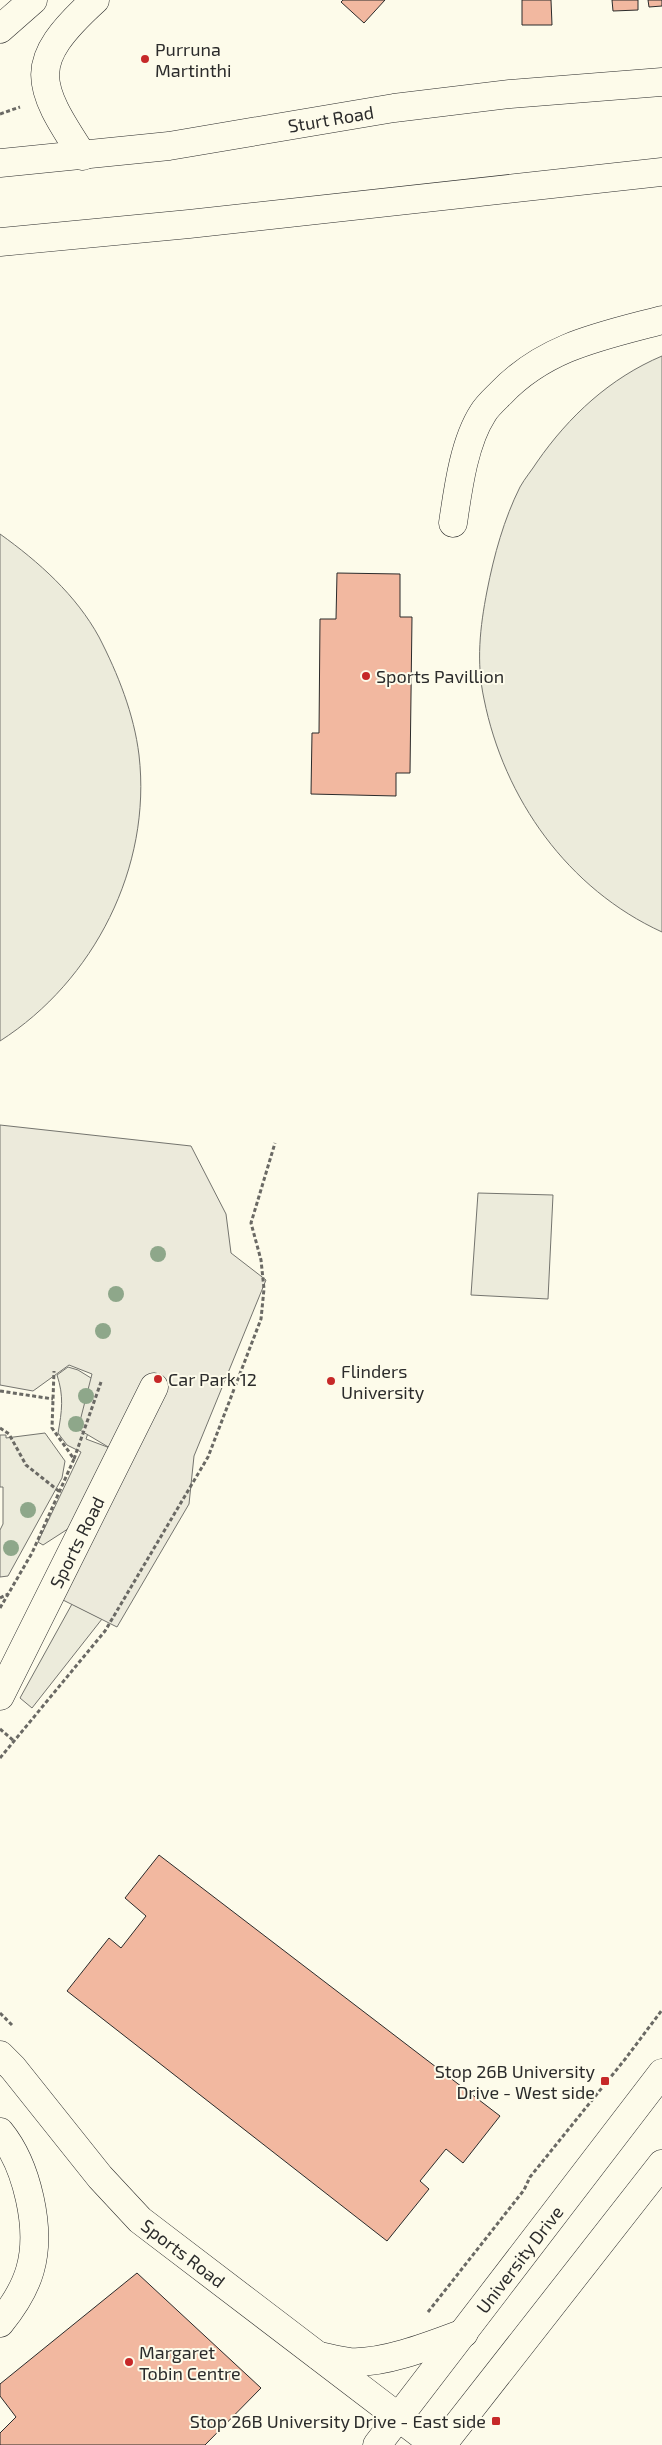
<svg xmlns="http://www.w3.org/2000/svg" width="662" height="2445" font-family="'Exo 2',sans-serif">
	<style>
		.green { fill: #ecebdb; stroke: #74746e }
		.parking { fill: #eceadb; stroke: #74746e }
		.building { fill: #f2b8a0; stroke: #2b2b2b }
		.lines { fill: none; stroke-linecap: round; stroke-linejoin: round }
		.minor-casing { stroke: #2b2b2b; stroke-width: 29 }
		.major-casing { stroke: #2b2b2b; stroke-width: 29 }
		.highway-casing { stroke: #2b2b2b; stroke-width: 29 }
		.path { stroke: #6a6964; stroke-width: 3; stroke-dasharray: 4 2.5; stroke-linecap: butt }
		.minor { stroke: #fdfbea; stroke-width: 28 }
		.major { stroke: #fdfbea; stroke-width: 28 }
		.highway { stroke: #fdfbea; stroke-width: 28 }
		.tree { fill: #8ea78a }
		.poi-dot { fill: #c62828; stroke: #fdfbea; stroke-width: 2 }
		.labels { text-anchor: middle; dominant-baseline: central; stroke-width: 4; stroke-linejoin: round; paint-order: stroke }
		.poi-label { font-size: 18px; fill: #2b2b2b; stroke: #fdfbea; text-anchor: start }
		.street-label { font-size: 18px; fill: #2b2b2b; stroke: #fdfbea }
	</style>
	<rect width="100%" height="100%" fill="#fdfbea"/>
	<g class="green">
		<path d="M662 356V932C568 889 504 799 484 699 476 662 480 627 487 591 494 555 504 519 520 487 525 478 532 470 537 462 569 416 610 378 662 356Z"/>
		<path d="M0 534C39 562 76 595 99 637 118 674 134 714 139 755 152 867 94 981 0 1041Z"/>
		<polygon points="478,1193 553,1195 548,1299 471,1295"/>
		<path d="M68 1367 78 1370 104 1386 86 1439 110 1448 74 1525 43 1545 38 1542 81 1452 67 1445 58 1433C62 1411 64 1396 57 1375Z"/>
		<polygon points="45,1433 65,1461 62,1478 8,1576 0,1577 0,1530 3,1524 3,1487 0,1487 0,1435 6,1435 6,1438"/>
		<polygon points="72,1604 102,1619 32,1708 20,1698"/>
	</g>
	<polygon class="parking" points="0,1125 191,1146 226,1214 231,1253 266,1280 194,1456 189,1504 117,1627 59,1598 110,1448 78,1429 92,1374 69,1365 33,1391 0,1385"/>
	<g class="building">
		<polygon points="343,0 385,0 364,23 341,2"/>
		<polygon points="522,0 551,0 552,25 522,25"/>
		<polygon points="612,0 638,0 638,10 613,11"/>
		<polygon points="648,0 662,0 662,6 649,7"/>
		<polygon points="337,573 400,574 400,617 412,617 410,773 396,773 396,796 311,794 312,733 319,733 320,619 336,619"/>
		<polygon points="159,1855 500,2116 463,2163 446,2149 420,2181 429,2189 387,2241 67,1991 109,1938 121,1948 146,1916 125,1898"/>
		<polygon points="137,2273 261,2388 205,2445 0,2445 0,2433 16,2417 0,2396 0,2384"/>
	</g>
	<g class="lines">
		<defs>
			<g id="minor">
				<path d="M453 523C458 489 464 442 483 413 487 406 495 399 501 393 546 346 602 336 662 320"/>
				<path id="s1" d="M0 1696 154 1387"/>
				<path id="s2" d="M0 2055 13 2068 100 2177 140 2220 435 2445"/>
				<path d="M0 2132C27 2165 42 2229 30 2270 24 2291 13 2307 0 2323"/>
				<path d="M319 2356C329 2358 340 2361 350 2362 384 2364 432 2345 464 2333"/>
				<path id="s3" d="M377 2445 662 2073"/>
				<polyline points="442,2445 662,2164"/>
			</g>
			<g id="major">
				<path id="s4" d="M0 163 169 146 394 108 510 94 662 82"/>
				<polyline points="0,242 189,224 662,172"/>
			</g>
			<g id="highway">
				<polyline points="0,29 33,0"/>
				<path d="M83 156C35 83 26 63 95 0"/>
			</g>
		</defs>
		<use href="#minor" class="minor-casing"/>
		<use href="#major" class="major-casing"/>
		<use href="#highway" class="highway-casing"/>
		<g class="path">
			<polyline points="0,114 20,107"/>
			<polyline points="0,1391 53,1399"/>
			<polyline points="0,1428 9,1434 26,1465 60,1492"/>
			<polyline points="74,1459 101,1382"/>
			<polyline points="0,1598 8,1594"/>
			<polyline points="0,1608 32,1553 74,1459 52,1428 54,1371"/>
			<polyline points="0,1729 14,1741"/>
			<polyline points="0,1758 105,1631 208,1457 261,1319 264,1289 261,1260 251,1223 275,1143"/>
			<polyline points="0,2013 12,2025"/>
			<polyline points="428,2312 524,2190 530,2177 626,2058 662,2010"/>
		</g>
		<use href="#minor" class="minor"/>
		<use href="#major" class="major"/>
		<use href="#highway" class="highway"/>
	</g>
	<g class="tree">
		<circle cx="158" cy="1254" r="8"/>
		<circle cx="116" cy="1294" r="8"/>
		<circle cx="103" cy="1331" r="8"/>
		<circle cx="86" cy="1396" r="8"/>
		<circle cx="76" cy="1424" r="8"/>
		<circle cx="28" cy="1510" r="8"/>
		<circle cx="11" cy="1548" r="8"/>
	</g>
	<g class="poi-dot">
		<circle cx="145" cy="59" r="5"/>
		<circle cx="366" cy="676" r="5"/>
		<circle cx="158" cy="1379" r="5"/>
		<circle cx="331" cy="1381" r="5"/>
		<rect x="600" y="2076" width="10" height="10" rx="2.5"/>
		<circle cx="129" cy="2362" r="5"/>
		<rect x="491" y="2416" width="10" height="10" rx="2.5"/>
	</g>
	<g class="labels">
		<g class="poi-label">
			<text x="155" y="49">Purruna<tspan x="155" dy="21">Martinthi</tspan></text>
			<text x="376" y="676">Sports Pavillion</text>
			<text x="341" y="1371">Flinders<tspan x="341" dy="21">University</tspan></text>
			<text x="168" y="1379">Car Park 12</text>
			<text x="595" y="2071" text-anchor="end">Stop 26B University<tspan x="595" dy="21">Drive - West side</tspan></text>
			<text x="139" y="2352">Margaret<tspan x="139" dy="21">Tobin Centre</tspan></text>
			<text x="486" y="2421" text-anchor="end">Stop 26B University Drive - East side</text>
		</g>
		<g class="street-label">
			<text stroke="none"><textPath href="#s4" startOffset="334">Sturt Road</textPath></text>
			<text stroke="none"><textPath href="#s1" startOffset="172">Sports Road</textPath></text>
			<text stroke="none"><textPath href="#s2" startOffset="271">Sports Road</textPath></text>
			<text stroke="none"><textPath href="#s3" startOffset="234">University Drive</textPath></text>
		</g>
	</g>
</svg>
